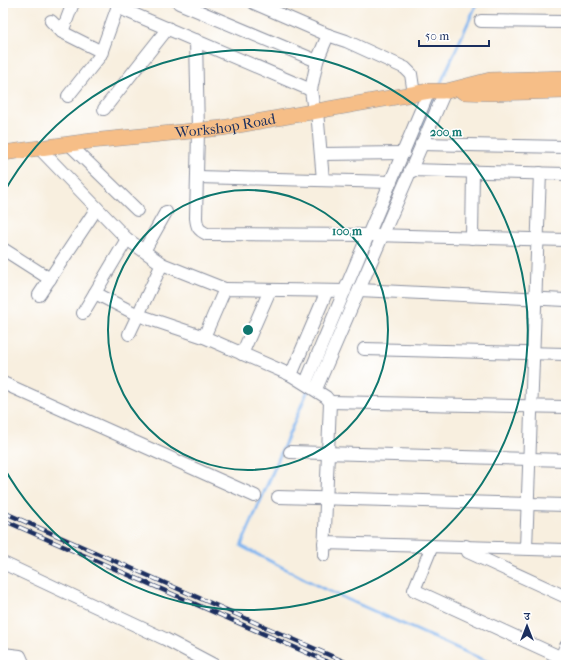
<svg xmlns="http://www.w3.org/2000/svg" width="569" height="668" font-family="'IM FELL French Canon','Noto Serif Devanagari',serif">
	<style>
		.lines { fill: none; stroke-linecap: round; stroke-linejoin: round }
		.stream { stroke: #81b5ef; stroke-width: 3 }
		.minor-casing { stroke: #8a8f9e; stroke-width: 14 }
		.major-casing { stroke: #8a8f9e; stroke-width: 16 }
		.minor { stroke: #fff; stroke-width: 12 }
		.major { stroke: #f6be87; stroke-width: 15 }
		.rail-casing { stroke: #1b2f5e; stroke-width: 4.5 }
		.rail { stroke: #fff; stroke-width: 3; stroke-dasharray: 9; stroke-linecap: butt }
		.ring { fill: none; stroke: #0f766e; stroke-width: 2 }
		.labels { text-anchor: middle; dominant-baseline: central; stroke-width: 3; stroke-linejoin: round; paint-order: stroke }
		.street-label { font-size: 15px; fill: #1b2f5e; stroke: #fff }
		.centre { fill: #0f766e; stroke: #fff; stroke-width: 2 }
		.ring-label { font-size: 12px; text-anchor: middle; font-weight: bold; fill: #0f766e; stroke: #fff; stroke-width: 3; stroke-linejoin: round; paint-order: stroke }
	</style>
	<rect width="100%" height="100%" fill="#fff"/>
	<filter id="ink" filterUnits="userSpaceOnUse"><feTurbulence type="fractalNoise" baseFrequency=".025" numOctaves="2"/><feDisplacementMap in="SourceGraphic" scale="8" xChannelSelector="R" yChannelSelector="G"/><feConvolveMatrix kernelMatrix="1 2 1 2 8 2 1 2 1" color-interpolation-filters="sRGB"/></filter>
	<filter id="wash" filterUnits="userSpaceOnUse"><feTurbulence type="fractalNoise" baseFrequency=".012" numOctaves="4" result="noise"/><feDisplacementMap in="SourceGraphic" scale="16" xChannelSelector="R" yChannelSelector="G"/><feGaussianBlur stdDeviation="0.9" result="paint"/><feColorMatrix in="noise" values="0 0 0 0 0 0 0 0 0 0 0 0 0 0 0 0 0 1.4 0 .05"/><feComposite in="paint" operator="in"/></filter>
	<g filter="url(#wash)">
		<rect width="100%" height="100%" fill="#f8efdf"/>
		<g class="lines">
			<g class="stream">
				<polyline points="439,87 477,3"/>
				<polyline points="378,226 435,96"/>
				<polyline points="308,390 241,546 322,588 495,665"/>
			</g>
		</g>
	</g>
	<g filter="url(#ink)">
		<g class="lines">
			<defs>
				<g id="minor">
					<polyline points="179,3 317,61"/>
					<polyline points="254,3 328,35"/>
					<polyline points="117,7 311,90"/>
					<polyline points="51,21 62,32 102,52"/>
					<polyline points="481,21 566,22"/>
					<polyline points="62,32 73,3"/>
					<path d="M196 40 198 131 196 218C197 227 198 230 207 234L372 235 566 240"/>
					<polyline points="68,96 100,56 119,3"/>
					<polyline points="104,109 168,28"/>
					<polyline points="317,111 323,180"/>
					<polyline points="314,112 311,90 317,61 328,35 346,41 405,68 411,74 414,94"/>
					<polyline points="69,144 137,210"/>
					<polyline points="421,144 566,147"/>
					<polyline points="39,148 127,239 162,264 225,289"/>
					<polyline points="321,154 404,153"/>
					<polyline points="410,170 566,174"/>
					<polyline points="198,177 391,182"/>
					<polyline points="472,238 473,171"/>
					<polyline points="3,249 50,279"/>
					<polyline points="144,251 166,212"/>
					<polyline points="359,290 566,300"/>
					<polyline points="95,293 138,315 204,337 291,375 326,397 330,402 324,555"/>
					<polyline points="39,295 97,208"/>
					<polyline points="83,313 127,239"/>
					<polyline points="129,334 162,264"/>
					<polyline points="204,337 225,289 345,291"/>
					<polyline points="364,349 566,354"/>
					<polyline points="242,354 270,290"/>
					<polyline points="291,375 327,291"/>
					<polyline points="306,382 429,91"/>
					<polyline points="3,383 255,496"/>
					<polyline points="316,389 445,91"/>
					<polyline points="330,402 566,407"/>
					<polyline points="290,452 566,460"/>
					<polyline points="278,497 566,505"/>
					<polyline points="324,543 566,550"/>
					<polyline points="432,546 414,590 560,657"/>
					<polyline points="466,546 468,552 566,597"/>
					<polyline points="526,548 540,173"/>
					<polyline points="3,563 165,639 214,665"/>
					<polyline points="3,654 20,656 24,665"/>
					<polyline points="558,664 566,646"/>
				</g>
				<g id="major">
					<polyline points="447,91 490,80 566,78"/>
					<polyline points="463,92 490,93 566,91"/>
					<path id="s1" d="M3 153 91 141 222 128 429 91H443"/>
				</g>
			</defs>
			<use href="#minor" class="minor-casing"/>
			<use href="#major" class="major-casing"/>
			<use href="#minor" class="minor"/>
			<use href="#major" class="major"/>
			<defs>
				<g id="rail">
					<polyline points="3,512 352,665"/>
					<polyline points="3,520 335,665"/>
				</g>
			</defs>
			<use href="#rail" class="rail-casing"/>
			<use href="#rail" class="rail"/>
		</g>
	</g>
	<g class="ring">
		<circle cx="248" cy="330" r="140"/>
		<path d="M3 194A280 280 0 1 1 3 466"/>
	</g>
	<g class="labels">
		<g class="street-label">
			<text stroke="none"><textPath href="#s1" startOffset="224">Workshop Road</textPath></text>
		</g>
	</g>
	<circle cx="248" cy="330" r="6" class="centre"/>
	<g class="ring-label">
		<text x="446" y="136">200 m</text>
		<text x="347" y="235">100 m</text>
	</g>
	<rect width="569" height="668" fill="none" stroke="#fff" stroke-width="16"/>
	<g transform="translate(527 626)" stroke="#ffffff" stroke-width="3" paint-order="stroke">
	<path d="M0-3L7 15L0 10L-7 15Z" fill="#1b2f5e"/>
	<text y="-6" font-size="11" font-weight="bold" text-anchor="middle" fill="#1b2f5e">उ</text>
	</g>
	<path d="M419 40v6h70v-6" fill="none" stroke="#1b2f5e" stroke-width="2"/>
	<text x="425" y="40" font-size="12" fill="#1b2f5e" stroke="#ffffff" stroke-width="3" paint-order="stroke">50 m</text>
</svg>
